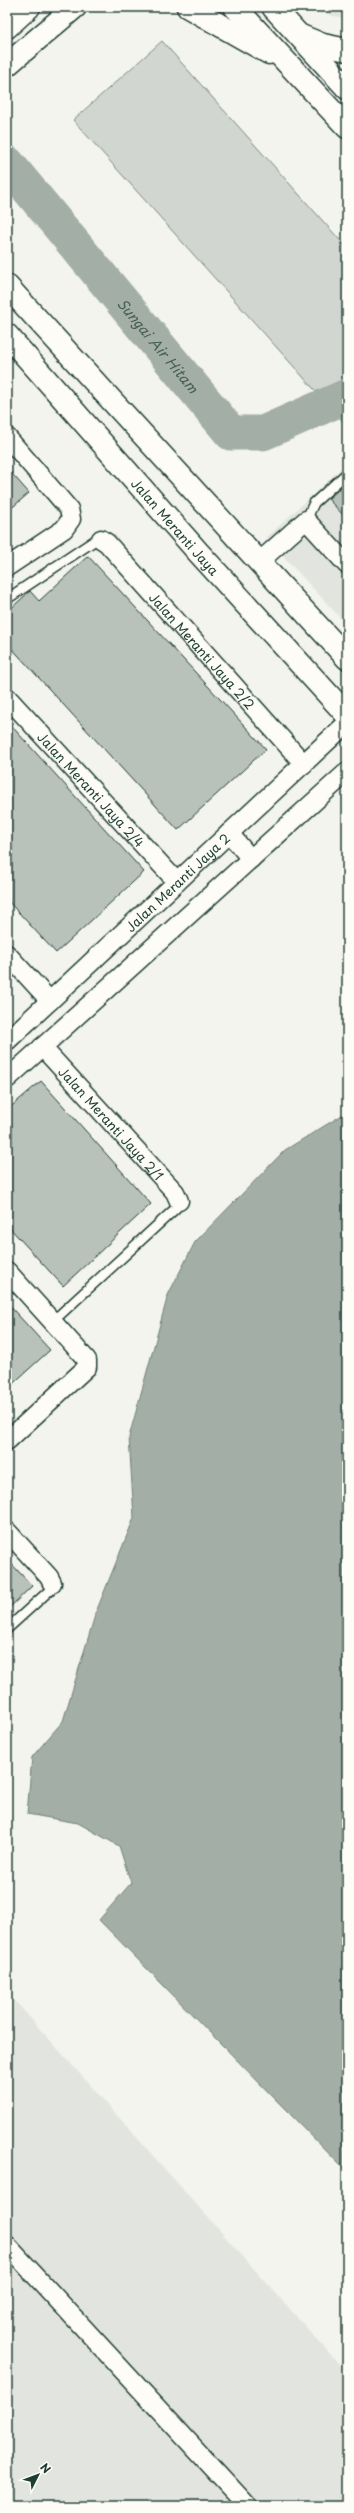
<svg xmlns="http://www.w3.org/2000/svg" width="354" height="2513" font-family="'Playpen Sans',sans-serif">
	<style>
		.built { fill: #e2e5df }
		.green { fill: #d1d6d1; stroke: #788a82 }
		.water { fill: #a3aea7; stroke: #6e8179 }
		.lines { fill: none; stroke-linecap: round; stroke-linejoin: round }
		.river { stroke: #a3aea7; stroke-width: 35 }
		.building { fill: #b9c1bb; stroke: #1f3d34 }
		.lane-casing { stroke: #1f3d34; stroke-width: 12 }
		.street-casing { stroke: #1f3d34; stroke-width: 21 }
		.secondary-casing { stroke: #1f3d34; stroke-width: 25 }
		.lane { stroke: #fdfcf7; stroke-width: 9 }
		.street { stroke: #fdfcf7; stroke-width: 18 }
		.secondary { stroke: #fdfcf7; stroke-width: 22 }
		.labels { text-anchor: middle; dominant-baseline: central; stroke-width: 3; stroke-linejoin: round; paint-order: stroke }
		.street-label { font-size: 13px; fill: #1f3d34; stroke: #fdfcf7 }
		.water-label { font-size: 14px; font-style: italic; fill: #475f56; stroke: #fdfcf7 }
	</style>
	<rect width="100%" height="100%" fill="#f4f4ef"/>
	<filter id="ink" filterUnits="userSpaceOnUse"><feTurbulence type="fractalNoise" baseFrequency=".025" numOctaves="2"/><feDisplacementMap in="SourceGraphic" scale="8" xChannelSelector="R" yChannelSelector="G"/><feConvolveMatrix kernelMatrix="1 2 1 2 8 2 1 2 1" color-interpolation-filters="sRGB"/></filter>
	<g filter="url(#ink)">
		<g class="built">
			<polygon points="313,7 347,7 347,19 317,12"/>
			<polygon points="347,463 347,625 266,538"/>
			<polygon points="7,1992 347,2373 347,2506 7,2506"/>
		</g>
		<polygon class="green" points="162,41 347,248 347,426 73,120"/>
		<polygon class="water" points="347,1112 347,2172 99,1920 131,1883 119,1846 78,1823 27,1814 32,1757 63,1721 96,1612 134,1518 129,1437 168,1295 195,1242 285,1150"/>
		<g class="lines">
			<path class="river" id="s1" d="M7 163 231 433H263L347 396"/>
		</g>
		<g class="building">
			<polygon points="7,468 29,493 7,512"/>
			<polygon points="347,482 347,519 328,499"/>
			<polygon points="88,556 266,749 178,830 7,643 7,612 30,591 39,601"/>
			<polygon points="7,721 144,872 56,953 7,900"/>
			<polygon points="41,1081 151,1204 63,1286 7,1225 7,1110"/>
			<polygon points="7,1303 50,1350 7,1389"/>
			<polygon points="7,1559 32,1586 7,1610"/>
		</g>
		<g class="lines">
			<defs>
				<g id="lane">
					<polyline points="306,520 314,503 347,473"/>
					<polyline points="7,599 94,541 101,539"/>
					<polyline points="52,1322 176,1208 179,1201"/>
					<polyline points="7,1629 50,1590 52,1583"/>
				</g>
				<g id="street">
					<polyline points="7,437 69,509 71,519 64,529 7,567"/>
					<path id="s2" d="M101 539 107 543 304 764"/>
					<polyline points="259,562 306,520 347,565"/>
					<path id="s3" d="M7 697 177 882"/>
					<polyline points="229,833 251,859"/>
					<polyline points="7,954 50,1001"/>
					<path id="s4" d="M7 1041 347 723"/>
					<path id="s5" d="M42 1047 175 1192 179 1201"/>
					<polyline points="7,1079 347,772"/>
					<polyline points="7,1271 87,1360 87,1367 7,1441"/>
					<polyline points="7,1531 49,1577 52,1583"/>
					<polyline points="7,2245 248,2506"/>
				</g>
				<g id="secondary">
					<polyline points="188,7 269,53"/>
					<polyline points="235,7 347,127"/>
					<polyline points="273,7 347,88"/>
					<polyline points="7,27 29,7"/>
					<polyline points="301,36 323,45 347,50"/>
					<polyline points="7,65 75,7"/>
					<polyline points="7,286 347,658"/>
					<path id="s6" d="M7 335 198 552 347 715"/>
				</g>
			</defs>
			<use href="#lane" class="lane-casing"/>
			<use href="#street" class="street-casing"/>
			<use href="#secondary" class="secondary-casing"/>
			<use href="#lane" class="lane"/>
			<use href="#street" class="street"/>
			<use href="#secondary" class="secondary"/>
		</g>
	</g>
	<g class="labels">
		<g class="street-label">
			<text stroke="none"><textPath href="#s6" startOffset="255">Jalan Meranti Jaya</textPath></text>
			<text stroke="none"><textPath href="#s2" startOffset="151">Jalan Meranti Jaya 2/2</textPath></text>
			<text stroke="none"><textPath href="#s3" startOffset="125">Jalan Meranti Jaya 2/4</textPath></text>
			<text stroke="none"><textPath href="#s4" startOffset="233">Jalan Meranti Jaya 2</textPath></text>
			<text stroke="none"><textPath href="#s5" startOffset="103">Jalan Meranti Jaya 2/1</textPath></text>
		</g>
		<g class="water-label">
			<text stroke="none"><textPath href="#s1" startOffset="237">Sungai Air Hitam</textPath></text>
		</g>
	</g>
	<rect width="354" height="2513" fill="none" stroke="#fdfcf7" stroke-width="24"/>
	<rect x="12" y="12" width="330" height="2489" fill="none" stroke="#1f3d34" stroke-width="1.5" filter="url(#ink)"/>
	<g transform="translate(38 2475) rotate(48)" stroke="#fdfcf7" stroke-width="3" paint-order="stroke">
	<path d="M0-3L7 15L0 10L-7 15Z" fill="#1f3d34"/>
	<text y="-6" font-size="11" font-weight="bold" text-anchor="middle" fill="#1f3d34">N</text>
	</g>
</svg>
